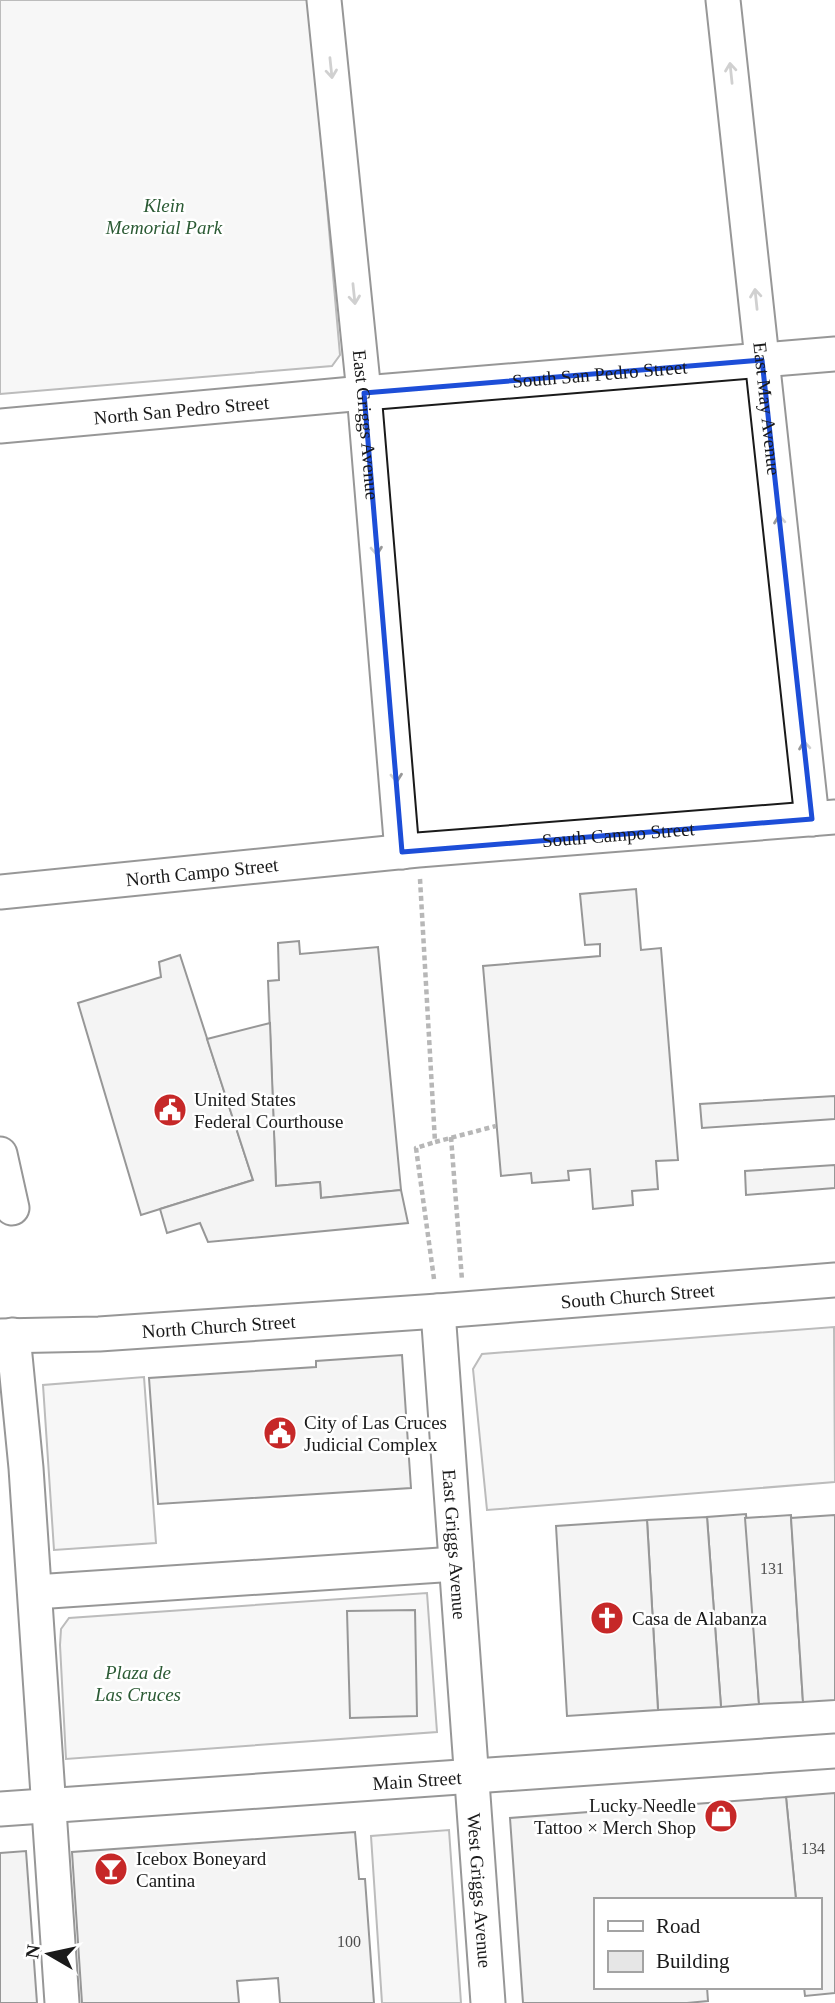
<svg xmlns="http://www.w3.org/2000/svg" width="835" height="2003" font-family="'Times New Roman',serif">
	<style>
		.built { fill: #ededed; stroke: #6a6a6a; stroke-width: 2 }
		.building { fill: #e6e6e6; stroke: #1a1a1a; stroke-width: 2 }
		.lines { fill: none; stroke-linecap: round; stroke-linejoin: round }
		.minor-casing { stroke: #1a1a1a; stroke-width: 37 }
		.path { stroke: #5f5f5f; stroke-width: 4.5; stroke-dasharray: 5 3.5; stroke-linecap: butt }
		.minor { stroke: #fff; stroke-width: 33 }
		.oneway { stroke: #989898 }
		.marked { fill: none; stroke: #1d4ed8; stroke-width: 5; stroke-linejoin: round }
		.labels { text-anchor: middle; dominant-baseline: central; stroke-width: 5; stroke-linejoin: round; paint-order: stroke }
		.number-label { font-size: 16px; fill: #4d4d4d }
		.park-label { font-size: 19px; font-style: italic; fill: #2b5a34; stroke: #fff }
		.street-label { font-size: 19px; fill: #1a1a1a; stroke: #fff }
		.poi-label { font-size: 19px; fill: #1a1a1a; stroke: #fff; text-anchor: start }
	</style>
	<rect width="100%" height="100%" fill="#fff"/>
	<g class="built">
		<polygon points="0,0 309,0 340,355 332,366 0,394"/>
		<polygon points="834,1327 835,1482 487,1510 473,1369 482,1354"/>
		<polygon points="144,1377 156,1543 54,1550 43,1385"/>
		<polygon points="427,1593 437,1732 66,1759 60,1645 61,1629 69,1618"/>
		<polygon points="449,1830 461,2003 382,2003 371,1836"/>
	</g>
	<g class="building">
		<polygon points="636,889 641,950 661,948 678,1160 656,1161 658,1189 632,1191 633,1205 593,1209 590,1169 568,1171 569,1180 532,1183 531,1173 501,1176 483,966 600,956 600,944 585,945 580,894"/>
		<polygon points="299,941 300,954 378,947 401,1190 321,1198 320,1182 276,1186 268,981 279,980 278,943"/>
		<polygon points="180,955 253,1180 141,1215 78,1003 161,977 159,962"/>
		<polygon points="270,1023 276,1186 320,1182 321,1198 401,1190 408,1223 208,1242 200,1223 167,1233 160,1209 253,1180 207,1039"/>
		<polygon points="835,1096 835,1119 702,1128 700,1104"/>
		<polygon points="835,1165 835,1188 746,1195 745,1171"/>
		<polygon points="402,1355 411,1488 158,1504 149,1378 316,1367 316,1361"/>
		<polygon points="746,1514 759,1704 721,1707 707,1517"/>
		<polygon points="791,1515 803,1702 759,1704 745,1518"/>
		<polygon points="835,1515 835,1700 803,1702 791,1518"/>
		<polygon points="707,1517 721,1707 658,1710 647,1520"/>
		<polygon points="647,1520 658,1710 567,1716 556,1526"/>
		<polygon points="415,1610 417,1716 350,1718 347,1611"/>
		<polygon points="835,1793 835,1993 805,1996 804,1987 819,1987 819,1900 796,1900 786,1797"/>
		<polygon points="786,1797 796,1900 595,1900 595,1987 707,1987 708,2001 687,2003 523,2003 510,1818"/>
		<polygon points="355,1832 359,1879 365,1879 374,2003 280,2003 278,1978 237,1981 239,2003 82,2003 72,1852"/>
		<polygon points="26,1851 37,2003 0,2003 0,1853"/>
	</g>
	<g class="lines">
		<defs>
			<g id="minor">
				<path id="s1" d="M324 0 364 393 402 852"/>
				<path id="s2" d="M723 0 812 819"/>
				<path id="s3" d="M0 426 364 393 835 354"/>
				<path id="s4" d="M0 892 418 850 835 817"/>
				<polyline points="0,1154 12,1208"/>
				<path id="s5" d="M438 1311 488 2003"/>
				<polyline points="13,1335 26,1468 62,2003"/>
				<path id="s6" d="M0 1336 99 1334 438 1311 835 1280"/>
				<polyline points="35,1592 456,1564"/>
				<path id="s7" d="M0 1809 835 1751"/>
			</g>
		</defs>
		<use href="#minor" class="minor-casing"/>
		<g class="path">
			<polyline points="420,879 435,1142 496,1126"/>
			<polyline points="451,1137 462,1280"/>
			<polyline points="434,1279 416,1148 435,1142"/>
		</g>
		<use href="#minor" class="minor"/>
	</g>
	<defs><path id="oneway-shaft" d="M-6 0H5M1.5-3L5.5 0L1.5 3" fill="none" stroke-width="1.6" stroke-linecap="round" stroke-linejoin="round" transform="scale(1.75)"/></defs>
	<g class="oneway">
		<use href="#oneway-shaft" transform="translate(331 68) rotate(84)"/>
		<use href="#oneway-shaft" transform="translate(731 73) rotate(-96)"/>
		<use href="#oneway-shaft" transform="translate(354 294) rotate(84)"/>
		<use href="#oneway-shaft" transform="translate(756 299) rotate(-96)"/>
		<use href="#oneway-shaft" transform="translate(780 525) rotate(-96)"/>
		<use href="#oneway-shaft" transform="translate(376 545) rotate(85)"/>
		<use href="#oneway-shaft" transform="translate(805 751) rotate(-96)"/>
		<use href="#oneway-shaft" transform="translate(396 772) rotate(85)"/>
	</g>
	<path d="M0 0H835V2003H0ZM762 360 812 819 402 852 364 393Z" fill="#fff" fill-opacity=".55" fill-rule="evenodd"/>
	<path class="marked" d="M762 360 812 819 402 852 364 393Z"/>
	<defs>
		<symbol id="civic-disc" viewBox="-11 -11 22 22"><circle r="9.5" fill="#c62828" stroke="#fff"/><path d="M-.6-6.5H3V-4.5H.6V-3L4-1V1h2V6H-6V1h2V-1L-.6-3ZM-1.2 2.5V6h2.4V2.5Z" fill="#fff"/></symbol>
		<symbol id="church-disc" viewBox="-11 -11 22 22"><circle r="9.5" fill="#c62828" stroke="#fff"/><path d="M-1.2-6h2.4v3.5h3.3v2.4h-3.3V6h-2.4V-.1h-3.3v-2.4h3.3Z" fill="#fff"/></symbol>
		<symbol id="shop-disc" viewBox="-11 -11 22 22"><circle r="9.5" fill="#c62828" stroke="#fff"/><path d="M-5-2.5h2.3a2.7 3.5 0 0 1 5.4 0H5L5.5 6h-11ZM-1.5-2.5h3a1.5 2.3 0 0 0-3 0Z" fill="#fff"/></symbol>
		<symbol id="bar-disc" viewBox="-11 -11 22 22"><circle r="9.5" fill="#c62828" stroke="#fff"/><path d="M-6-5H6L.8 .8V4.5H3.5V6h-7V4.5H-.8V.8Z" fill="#fff"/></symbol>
	</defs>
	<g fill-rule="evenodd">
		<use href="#civic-disc" x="151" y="1091" width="38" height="38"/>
		<use href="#civic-disc" x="261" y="1414" width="38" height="38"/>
		<use href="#church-disc" x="588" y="1599" width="38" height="38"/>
		<use href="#shop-disc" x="702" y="1797" width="38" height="38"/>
		<use href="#bar-disc" x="92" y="1850" width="38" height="38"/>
	</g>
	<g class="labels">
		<g class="number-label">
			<text x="772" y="1568">131</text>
			<text x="813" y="1848">134</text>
			<text x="349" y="1941">100</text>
		</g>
		<g class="park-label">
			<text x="164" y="205">Klein<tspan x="164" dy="22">Memorial Park</tspan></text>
			<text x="138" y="1672">Plaza de<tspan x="138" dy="22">Las Cruces</tspan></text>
		</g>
		<g class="street-label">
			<text stroke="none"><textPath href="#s3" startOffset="602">South San Pedro Street</textPath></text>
			<text stroke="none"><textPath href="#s3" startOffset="182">North San Pedro Street</textPath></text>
			<text stroke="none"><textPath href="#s2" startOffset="411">East May Avenue</textPath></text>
			<text stroke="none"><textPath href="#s1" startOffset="427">East Griggs Avenue</textPath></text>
			<text stroke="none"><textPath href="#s4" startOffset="621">South Campo Street</textPath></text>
			<text stroke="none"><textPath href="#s4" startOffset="203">North Campo Street</textPath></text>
			<text stroke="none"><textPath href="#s6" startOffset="639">South Church Street</textPath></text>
			<text stroke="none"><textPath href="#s6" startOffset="219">North Church Street</textPath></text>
			<text stroke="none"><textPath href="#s5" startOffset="234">East Griggs Avenue</textPath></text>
			<text stroke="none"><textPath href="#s7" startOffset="418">Main Street</textPath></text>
			<text stroke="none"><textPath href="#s5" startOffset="581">West Griggs Avenue</textPath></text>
		</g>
		<g class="poi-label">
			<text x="194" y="1099">United States<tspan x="194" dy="22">Federal Courthouse</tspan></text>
			<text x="304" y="1422">City of Las Cruces<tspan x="304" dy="22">Judicial Complex</tspan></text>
			<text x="632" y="1618">Casa de Alabanza</text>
			<text x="696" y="1805" text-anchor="end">Lucky Needle<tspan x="696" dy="22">Tattoo × Merch Shop</tspan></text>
			<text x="136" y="1858">Icebox Boneyard<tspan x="136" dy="22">Cantina</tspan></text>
		</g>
	</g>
	<rect x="594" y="1898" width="228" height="91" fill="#ffffff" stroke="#a3a3a3" stroke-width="2"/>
	<rect x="608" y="1921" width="35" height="10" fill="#ffffff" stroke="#a3a3a3" stroke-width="2"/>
	<text x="656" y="1933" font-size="21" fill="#1a1a1a">Road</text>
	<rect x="608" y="1951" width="35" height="21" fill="#e6e6e6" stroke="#a3a3a3" stroke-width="2"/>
	<text x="656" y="1968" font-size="21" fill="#1a1a1a">Building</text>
	<g transform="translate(49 1954) rotate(279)" stroke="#ffffff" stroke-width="5" paint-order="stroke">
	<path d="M0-5L12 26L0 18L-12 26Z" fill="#1a1a1a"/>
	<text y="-10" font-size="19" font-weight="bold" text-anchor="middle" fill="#1a1a1a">N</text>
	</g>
</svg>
